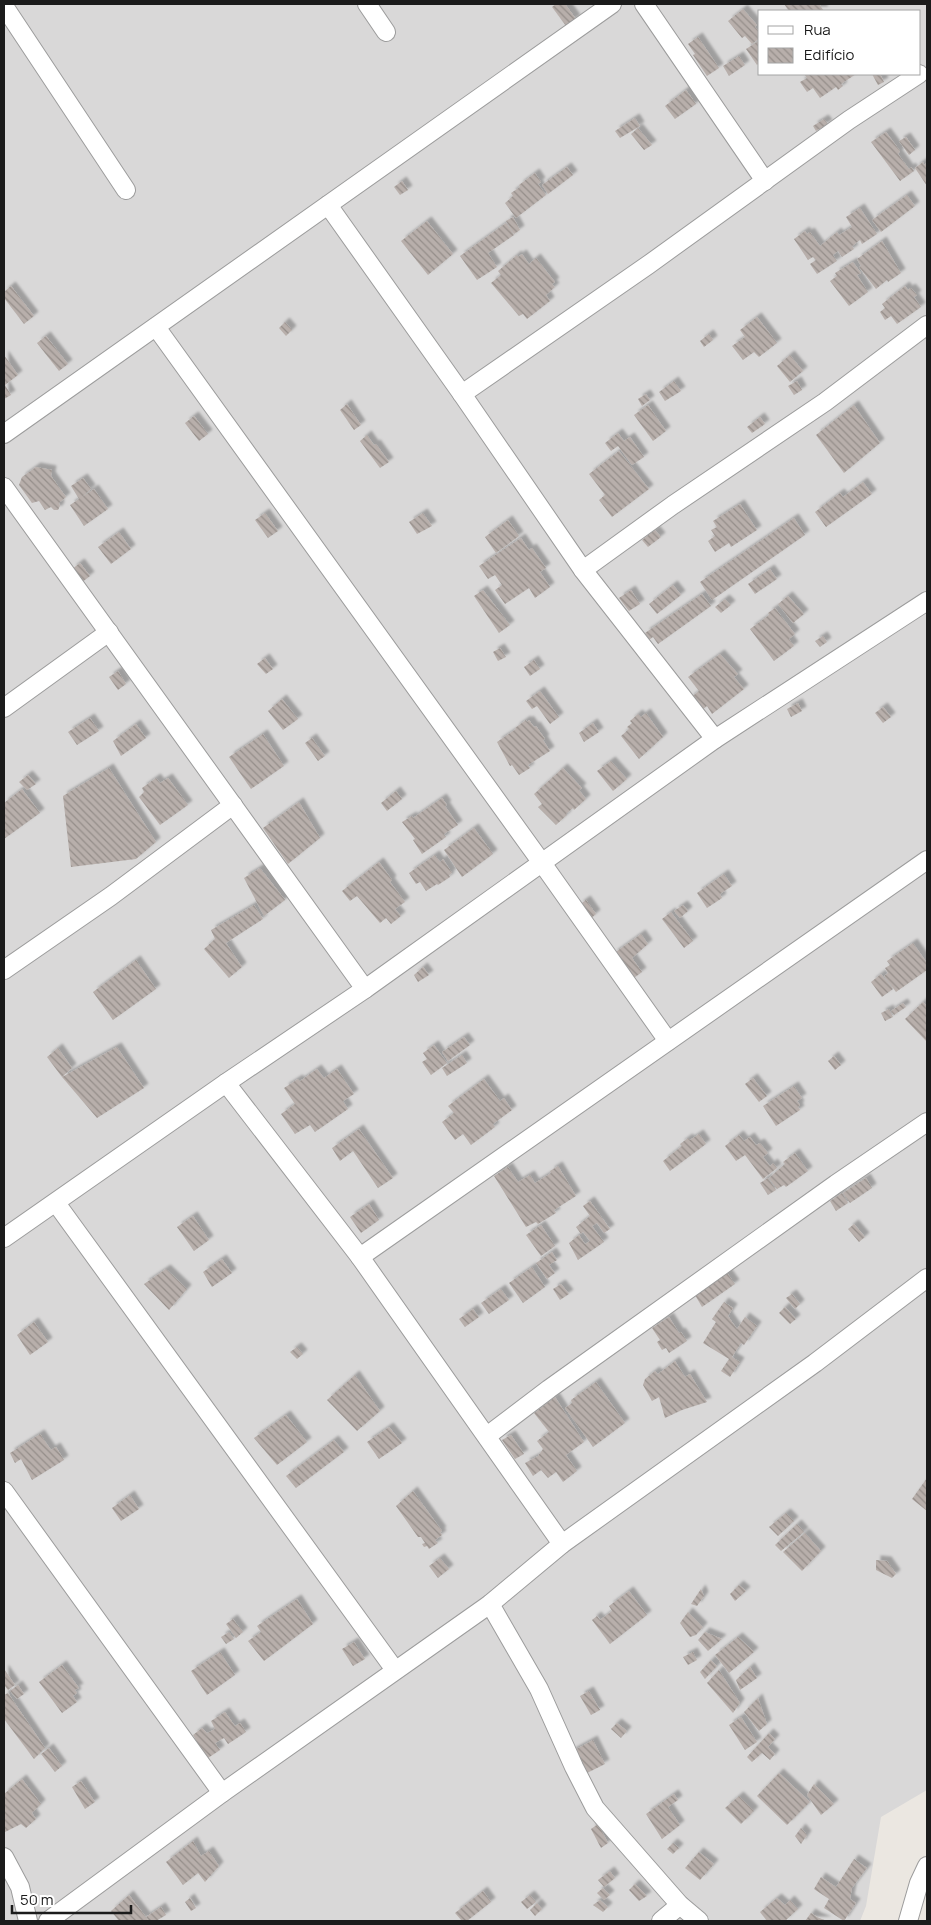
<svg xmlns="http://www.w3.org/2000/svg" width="931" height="1925" font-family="Manrope,sans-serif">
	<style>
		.residential { fill: #d9d8d8; fill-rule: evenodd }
		.building { fill: url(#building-back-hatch); filter: url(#shadow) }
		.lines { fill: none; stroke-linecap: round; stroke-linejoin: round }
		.minor-casing { stroke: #9c9c9c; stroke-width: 20 }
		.minor { stroke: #fff; stroke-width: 18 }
	</style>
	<defs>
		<pattern id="building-back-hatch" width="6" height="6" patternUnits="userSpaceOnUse" patternTransform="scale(1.25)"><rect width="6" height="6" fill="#b8afab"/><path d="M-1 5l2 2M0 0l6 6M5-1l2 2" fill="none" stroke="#958e8a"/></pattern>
		<filter id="shadow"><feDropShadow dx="4.5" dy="-4.5" stdDeviation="1" flood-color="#0004"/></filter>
	</defs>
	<rect width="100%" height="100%" fill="#ebe7e1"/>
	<path class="residential" d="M4 4H927V1790L881 1817 866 1906 860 1921H4ZM760 11H920V74H760Z"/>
	<g class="building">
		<polygon points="556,4 565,4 576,19 566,26 552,7"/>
		<polygon points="784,4 819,4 824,11 789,11"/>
		<polygon points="743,9 757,25 755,27 760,32 760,38 752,44 745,36 742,38 728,21"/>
		<polygon points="698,37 719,68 707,76 693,55 695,54 688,44"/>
		<polygon points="760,40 760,62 757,65 746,49"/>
		<polygon points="739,56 745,65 729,76 723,66"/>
		<polygon points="804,74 856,74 841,84 843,86 838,90 836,87 820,98 813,88 807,92 800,82 807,78"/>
		<polygon points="872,74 880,74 884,82 878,85"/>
		<polygon points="686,90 696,104 675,119 665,106"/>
		<polygon points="635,118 640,126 620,138 615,131"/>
		<polygon points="824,119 828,124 816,131 813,126"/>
		<polygon points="638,128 652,145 644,150 631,134"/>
		<polygon points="886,132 900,151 898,154 909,169 911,167 914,171 900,181 871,142"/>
		<polygon points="906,137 915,150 909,155 899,141"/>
		<polygon points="923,162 924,165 927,163 927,186 915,168"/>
		<polygon points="567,167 573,175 548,194 542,185"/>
		<polygon points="535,173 541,182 538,184 546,195 516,218 505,203 513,196 511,193 520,187 519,185"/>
		<polygon points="402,181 408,190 400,195 394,187"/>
		<polygon points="907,195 915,206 881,232 872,220"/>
		<polygon points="860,208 877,234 862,244 860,240 852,246 854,249 842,257 838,251 833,255 837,261 817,274 810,264 816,260 813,257 808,260 794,239 805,231 807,234 810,232 820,246 837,232 839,235 852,227 846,217"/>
		<polygon points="513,217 520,230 514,234 506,221"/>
		<polygon points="427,221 453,254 428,275 401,241"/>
		<polygon points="506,223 514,235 488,253 497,267 477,280 460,256"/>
		<polygon points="882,241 901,273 888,282 887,280 876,289 859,267 861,266 857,259"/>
		<polygon points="522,254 529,264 536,258 555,282 552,284 555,287 546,295 550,301 527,319 523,314 519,316 491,283 501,275 498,271 517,255 518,257"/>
		<polygon points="853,262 861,273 857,275 868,292 849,306 830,281 837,276 835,273"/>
		<polygon points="11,286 34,316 24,324 4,298 4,292"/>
		<polygon points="905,286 908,290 911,288 917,295 914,297 921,307 897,324 891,316 885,320 880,312 885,308 882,304"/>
		<polygon points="757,317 777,343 759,357 754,352 743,360 732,346 745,337 740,330"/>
		<polygon points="285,322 292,330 286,336 279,328"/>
		<polygon points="709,334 713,340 704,347 700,341"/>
		<polygon points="46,336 68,364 59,371 37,343"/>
		<polygon points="4,355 18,375 5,385 11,395 4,399"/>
		<polygon points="790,355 803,371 790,382 777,366"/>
		<polygon points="674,381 681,391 665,401 659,392"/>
		<polygon points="797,381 802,390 794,395 788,386"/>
		<polygon points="646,394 650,400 642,406 638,399"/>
		<polygon points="347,404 361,425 354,430 340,410"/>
		<polygon points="648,405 666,431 653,441 634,415"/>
		<polygon points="854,405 880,443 844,473 816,435"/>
		<polygon points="194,416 208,434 199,441 185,423"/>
		<polygon points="760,417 765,424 752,433 747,427"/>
		<polygon points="618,433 624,441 630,437 644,457 632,465 618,446 611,451 605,443"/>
		<polygon points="367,435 374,445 376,444 389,462 380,468 360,441"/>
		<polygon points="619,451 649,489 612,517 599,500 605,495 589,474"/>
		<polygon points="36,467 52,470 51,476 66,497 59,503 60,506 58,510 54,510 51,507 45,510 39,501 32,503 19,485 22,477"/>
		<polygon points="83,478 91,489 82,497 94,489 108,509 84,526 70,505 79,499 71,486"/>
		<polygon points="863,482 872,494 826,527 815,512 840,493 843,497"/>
		<polygon points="740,504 757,530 731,547 729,543 715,552 708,541 715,536 711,530 717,527 713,521"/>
		<polygon points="265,513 278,531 268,538 255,520"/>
		<polygon points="423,513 432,526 417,534 409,522"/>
		<polygon points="794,518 805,535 712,600 700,582"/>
		<polygon points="508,520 519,536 496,553 485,537"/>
		<polygon points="655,530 661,537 648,547 642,540"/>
		<polygon points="119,532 131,549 111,564 98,547"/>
		<polygon points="521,538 529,550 532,548 546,568 540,572 550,587 535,598 529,588 505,604 495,590 502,585 495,575 488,579 479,566"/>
		<polygon points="80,563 90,576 81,583 72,569"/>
		<polygon points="770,569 777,579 755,594 748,584"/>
		<polygon points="673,585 681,595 657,614 649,604"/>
		<polygon points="483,590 510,625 499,633 474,596"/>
		<polygon points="631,590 640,604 629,611 619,598"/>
		<polygon points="702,594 711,606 658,644 653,637 649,640 645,633"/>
		<polygon points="788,596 804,614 793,623 778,604"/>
		<polygon points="725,599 731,605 721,613 715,607"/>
		<polygon points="775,608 795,634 789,639 794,646 774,661 750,629 769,615 768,613"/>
		<polygon points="823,636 827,642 820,647 815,641"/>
		<polygon points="500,648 506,657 498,661 493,652"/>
		<polygon points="720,654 738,674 734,677 744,689 712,714 707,706 699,712 689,699 699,691 688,677"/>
		<polygon points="265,658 273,669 266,674 257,664"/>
		<polygon points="534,660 540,669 530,676 524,667"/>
		<polygon points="118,671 126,684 118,690 109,677"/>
		<polygon points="540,691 559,717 550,724 537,706 532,709 526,701"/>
		<polygon points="282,699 298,719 283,730 268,711"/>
		<polygon points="798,703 802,711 791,717 787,709"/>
		<polygon points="883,707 891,717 883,723 875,713"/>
		<polygon points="646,713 663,737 639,759 621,736 629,729 627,727 632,723 630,721 638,714 641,717"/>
		<polygon points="90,718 99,731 77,745 68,732"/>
		<polygon points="526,720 527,722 529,720 534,727 536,726 545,739 543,740 550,751 528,765 530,768 519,775 512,765 510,766 497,742 516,729 515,728"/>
		<polygon points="593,723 599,732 584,742 579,733"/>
		<polygon points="136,724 146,738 121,756 113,741"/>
		<polygon points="263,734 284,766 251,789 229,757"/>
		<polygon points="312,738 325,756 318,761 305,743"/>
		<polygon points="611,761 627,779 613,791 597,771"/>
		<polygon points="109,768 156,842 136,859 71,867 63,796"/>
		<polygon points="563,768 582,788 579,790 586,799 574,810 573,808 566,814 567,815 556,825 538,807 542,804 534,794"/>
		<polygon points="28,775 36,784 27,790 19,782"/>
		<polygon points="156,778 160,783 168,778 188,805 160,825 139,797 144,792 142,788"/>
		<polygon points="22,789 40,813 4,839 4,803"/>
		<polygon points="396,791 402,799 387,811 381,803"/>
		<polygon points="442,798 447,805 445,806 458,825 444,834 446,837 422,854 413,840 415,839 402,822 412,816 413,818"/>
		<polygon points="299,802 320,838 288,864 263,828"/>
		<polygon points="474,828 493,854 462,877 444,850"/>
		<polygon points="435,855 440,862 443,859 452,873 449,875 450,877 438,885 437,884 426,891 420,882 416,884 409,873"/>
		<polygon points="379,862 392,880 390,882 405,902 395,909 401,916 391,924 386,918 380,923 357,896 350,901 342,891"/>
		<polygon points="260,868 285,900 264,916 244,878"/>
		<polygon points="724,874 732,886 720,894 722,898 707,908 697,893"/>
		<polygon points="586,900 596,914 589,920 579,905"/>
		<polygon points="254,905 263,919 226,943 242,967 229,978 204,949 215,939 211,930"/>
		<polygon points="683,905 688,911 680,918 674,911"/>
		<polygon points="671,912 693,941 684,948 662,919"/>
		<polygon points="641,934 648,944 632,958 642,972 631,980 613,954"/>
		<polygon points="913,943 927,963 927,970 896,992 884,976 888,973 885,968 890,965 887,961"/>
		<polygon points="136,960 156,989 113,1020 93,992"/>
		<polygon points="423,967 429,975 418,982 414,975"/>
		<polygon points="881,974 893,989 882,997 871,982"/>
		<polygon points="923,1002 926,1005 927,1004 927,1042 905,1019"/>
		<polygon points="903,1003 906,1007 894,1015 891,1011"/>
		<polygon points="889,1009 893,1017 885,1021 881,1013"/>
		<polygon points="464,1037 470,1045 448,1061 442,1052"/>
		<polygon points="434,1045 447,1063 431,1075 422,1062 427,1059 423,1053"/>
		<polygon points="117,1047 144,1088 97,1118 62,1077 47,1057 58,1048 72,1068 62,1077"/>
		<polygon points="462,1055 467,1063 447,1076 442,1068"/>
		<polygon points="834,1056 841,1065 835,1070 828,1061"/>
		<polygon points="317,1069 324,1078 337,1069 354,1094 343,1101 348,1109 315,1132 310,1125 295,1134 281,1114 295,1104 284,1088 298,1079 300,1081"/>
		<polygon points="753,1078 767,1096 759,1102 745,1084"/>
		<polygon points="484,1079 500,1101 504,1098 512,1110 493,1124 495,1127 471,1145 463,1134 455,1140 442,1122 454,1113 448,1106"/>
		<polygon points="794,1086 802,1098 797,1101 800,1105 798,1107 800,1110 776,1126 763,1106"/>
		<polygon points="359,1129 393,1178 378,1188 353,1151 340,1161 332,1148"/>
		<polygon points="699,1134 706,1144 670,1171 663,1161 682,1146 680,1144 688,1138 690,1140"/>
		<polygon points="739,1135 744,1141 750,1137 756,1145 760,1143 768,1153 763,1157 770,1166 773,1163 777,1168 763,1179 745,1155 736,1161 725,1146"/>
		<polygon points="795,1153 808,1171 786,1187 784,1185 777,1189 769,1178 785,1164 783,1162"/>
		<polygon points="558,1166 576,1196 554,1210 556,1213 538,1224 536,1222 526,1227 494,1176 508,1167 518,1182 530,1175 535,1183 551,1173 550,1171"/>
		<polygon points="768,1178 776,1190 768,1195 760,1183"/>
		<polygon points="866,1178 872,1188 850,1203 843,1193"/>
		<polygon points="842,1193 848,1203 836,1211 830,1201"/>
		<polygon points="590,1201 610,1229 604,1233 597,1223 592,1226 604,1242 578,1260 569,1243 579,1235 585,1244 590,1241 583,1232 581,1234 576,1227 590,1216 583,1206"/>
		<polygon points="369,1204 379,1220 361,1233 350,1217"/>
		<polygon points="193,1216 209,1240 194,1251 177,1227"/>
		<polygon points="854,1224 865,1237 859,1242 848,1229"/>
		<polygon points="541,1225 555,1246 541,1256 526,1235"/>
		<polygon points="552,1252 557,1260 549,1265 555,1273 547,1279 536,1263"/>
		<polygon points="222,1259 232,1273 212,1287 203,1272"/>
		<polygon points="532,1267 545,1287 523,1303 509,1283"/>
		<polygon points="166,1269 187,1289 169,1310 144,1284"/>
		<polygon points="727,1273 735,1284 702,1307 695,1295"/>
		<polygon points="561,1284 569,1294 560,1300 553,1289"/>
		<polygon points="501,1289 509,1300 489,1314 481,1303"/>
		<polygon points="792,1294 800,1304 795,1309 786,1298"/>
		<polygon points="724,1302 733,1308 728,1316 737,1329 745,1317 757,1326 744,1345 741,1343 732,1357 740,1362 730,1377 721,1371 729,1359 703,1343 716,1322 712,1319"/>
		<polygon points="785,1307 796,1319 790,1324 779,1313"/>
		<polygon points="473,1309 479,1317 465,1327 459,1319"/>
		<polygon points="669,1317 679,1333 681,1332 687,1341 669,1353 666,1348 662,1350 657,1342 660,1340 652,1328"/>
		<polygon points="34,1322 48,1342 30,1355 17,1335"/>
		<polygon points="297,1347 303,1354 297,1359 290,1352"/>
		<polygon points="675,1361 685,1377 690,1374 707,1402 682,1410 665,1418 659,1397 652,1401 643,1385 645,1379 655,1371 658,1374"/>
		<polygon points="355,1375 380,1411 357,1431 327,1400"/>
		<polygon points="596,1382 625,1423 593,1447 565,1408 572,1403 571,1400"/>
		<polygon points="555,1397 584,1442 566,1455 577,1471 563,1482 556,1472 548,1478 541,1470 533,1476 525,1463 538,1456 543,1449 537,1441 549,1432 534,1413"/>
		<polygon points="286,1415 307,1442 277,1465 254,1438"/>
		<polygon points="389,1427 402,1443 379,1459 367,1442"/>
		<polygon points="40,1434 51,1450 56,1447 64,1460 32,1480 21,1459 15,1463 10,1453"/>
		<polygon points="511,1435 524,1454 515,1459 502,1440"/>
		<polygon points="334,1440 344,1452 296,1488 286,1476"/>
		<polygon points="927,1478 927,1511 912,1499"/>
		<polygon points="413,1491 442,1531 440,1532 442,1535 435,1540 438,1543 429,1549 427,1546 424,1547 422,1544 425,1543 421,1537 418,1537 396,1506"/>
		<polygon points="130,1495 139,1509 121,1521 112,1508"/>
		<polygon points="786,1513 794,1521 778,1536 769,1527"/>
		<polygon points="797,1524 804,1532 781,1551 775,1545"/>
		<polygon points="805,1533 821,1551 802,1571 783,1552"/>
		<polygon points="440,1558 449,1569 438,1578 429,1566"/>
		<polygon points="876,1560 887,1561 896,1574 892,1578 876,1570"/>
		<polygon points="739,1585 746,1591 735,1601 730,1594"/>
		<polygon points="701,1589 704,1596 697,1606 691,1604"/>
		<polygon points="629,1591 647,1615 610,1644 592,1620 597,1616 600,1620 612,1611 609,1606"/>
		<polygon points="297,1599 313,1624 264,1661 248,1641 261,1632 257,1626"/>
		<polygon points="688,1612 703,1627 696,1635 690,1637 680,1623"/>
		<polygon points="233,1619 243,1632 236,1638 226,1624"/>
		<polygon points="229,1632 234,1639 226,1644 221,1637"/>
		<polygon points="705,1632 722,1639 708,1651 698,1640"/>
		<polygon points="738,1637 754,1652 729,1673 715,1655"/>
		<polygon points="354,1642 365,1659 353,1666 342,1649"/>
		<polygon points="220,1652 235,1675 207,1695 191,1671"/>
		<polygon points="693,1652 697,1660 688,1665 683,1657"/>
		<polygon points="711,1660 717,1666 705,1679 700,1672"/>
		<polygon points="62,1665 79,1688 75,1690 77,1693 73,1696 77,1702 62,1713 39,1682"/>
		<polygon points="750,1667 757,1678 740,1690 736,1680"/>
		<polygon points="4,1669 15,1685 8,1690 4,1685"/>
		<polygon points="719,1670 740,1703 733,1713 707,1683"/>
		<polygon points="18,1685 24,1694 17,1699 10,1691"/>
		<polygon points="589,1691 600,1710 591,1715 580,1696"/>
		<polygon points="8,1693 45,1748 34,1759 4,1719 4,1695"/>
		<polygon points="758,1698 767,1724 759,1731 744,1712"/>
		<polygon points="225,1712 235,1726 240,1723 246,1732 228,1744 224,1738 215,1743 220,1750 208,1758 203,1752 201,1754 194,1744 197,1742 193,1735 202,1728 207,1733 215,1729 211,1721"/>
		<polygon points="741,1717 757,1742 745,1750 729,1725"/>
		<polygon points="617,1723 627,1731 621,1738 611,1729"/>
		<polygon points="769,1733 775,1739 768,1747 775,1754 770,1760 762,1753 752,1762 747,1757"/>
		<polygon points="593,1740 605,1764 583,1775 571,1752"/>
		<polygon points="49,1748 62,1766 55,1772 41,1754"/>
		<polygon points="779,1773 810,1802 787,1825 757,1796"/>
		<polygon points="22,1779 41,1804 32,1813 36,1819 26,1828 21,1824 5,1832 4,1794"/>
		<polygon points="81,1781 95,1802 85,1809 72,1787"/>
		<polygon points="814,1784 834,1804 821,1815 807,1795"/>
		<polygon points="674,1794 678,1800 668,1807 680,1825 662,1839 646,1814"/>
		<polygon points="739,1796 754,1811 741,1824 725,1808"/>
		<polygon points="598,1824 608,1843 601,1848 591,1829"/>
		<polygon points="801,1828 807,1835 801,1844 795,1836"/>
		<polygon points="193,1841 201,1856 209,1851 219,1866 205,1882 198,1873 183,1885 166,1862"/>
		<polygon points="673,1843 679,1848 673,1854 667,1849"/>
		<polygon points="699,1852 714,1864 700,1880 685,1868"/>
		<polygon points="854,1859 867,1868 852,1888 850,1899 856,1903 844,1921 824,1908 829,1899 814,1889 821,1877 836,1887"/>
		<polygon points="610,1871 615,1878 604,1887 598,1880"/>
		<polygon points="635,1884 647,1896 639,1901 629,1890"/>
		<polygon points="603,1888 610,1895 604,1900 597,1893"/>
		<polygon points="483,1891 491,1902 467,1921 462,1921 455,1913"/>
		<polygon points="129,1895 149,1921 119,1921 111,1911"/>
		<polygon points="530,1895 536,1902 527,1909 521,1902"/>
		<polygon points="190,1898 196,1908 191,1911 185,1902"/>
		<polygon points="777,1898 785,1905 790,1900 798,1909 785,1921 767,1921 760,1912"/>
		<polygon points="600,1900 608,1907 603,1912 593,1905"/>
		<polygon points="537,1903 542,1909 535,1916 530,1910"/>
		<polygon points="161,1907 166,1915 156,1921 149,1921 146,1917"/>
		<polygon points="811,1913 817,1917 827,1921 805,1921"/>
	</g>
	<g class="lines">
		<defs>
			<g id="minor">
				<polyline points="367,4 386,32"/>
				<polyline points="644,4 765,181"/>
				<polyline points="4,6 126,190"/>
				<polyline points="328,205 462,394 583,570 715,739"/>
				<polyline points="156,327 542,863 668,1041"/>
				<polyline points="462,394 648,265 849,120 919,74"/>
				<polyline points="4,434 612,4"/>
				<polyline points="4,487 365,989"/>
				<polyline points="583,570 673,505 825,402 927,325"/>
				<polyline points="4,708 109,632"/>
				<polyline points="4,970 111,896 233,805"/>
				<polyline points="226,1083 360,1257 562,1544"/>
				<polyline points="56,1203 395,1670"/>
				<polyline points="4,1238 226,1083 365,989 715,739 927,601"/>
				<polyline points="360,1257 927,860"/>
				<polyline points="487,1436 549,1389 836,1184 927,1122"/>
				<polyline points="4,1491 222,1793"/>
				<polyline points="490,1604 539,1689 574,1767 595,1808 680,1905 699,1921"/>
				<polyline points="4,1857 20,1887 28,1921"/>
				<polyline points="48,1921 222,1793 490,1604 562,1544 815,1363 927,1278"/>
				<polyline points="661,1921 680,1905"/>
				<polyline points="908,1921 919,1883 927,1866"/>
			</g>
		</defs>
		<use href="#minor" class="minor-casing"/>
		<use href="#minor" class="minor"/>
	</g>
	<rect width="931" height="1925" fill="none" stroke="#1b1b1b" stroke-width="10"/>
	<rect x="758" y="10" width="162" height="65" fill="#ffffff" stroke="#a4a4a4"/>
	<rect x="768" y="26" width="25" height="8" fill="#ffffff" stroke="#a4a4a4"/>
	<text x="804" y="35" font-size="15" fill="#1b1b1b">Rua</text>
	<rect x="768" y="48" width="25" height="15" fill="url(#building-back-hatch)" stroke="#a4a4a4"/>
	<text x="804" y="60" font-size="15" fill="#1b1b1b">Edifício</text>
	<path d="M12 1905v8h119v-8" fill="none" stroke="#1b1b1b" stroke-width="2.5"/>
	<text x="20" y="1905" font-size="15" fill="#1b1b1b" stroke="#ffffff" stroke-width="4" paint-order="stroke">50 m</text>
</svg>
